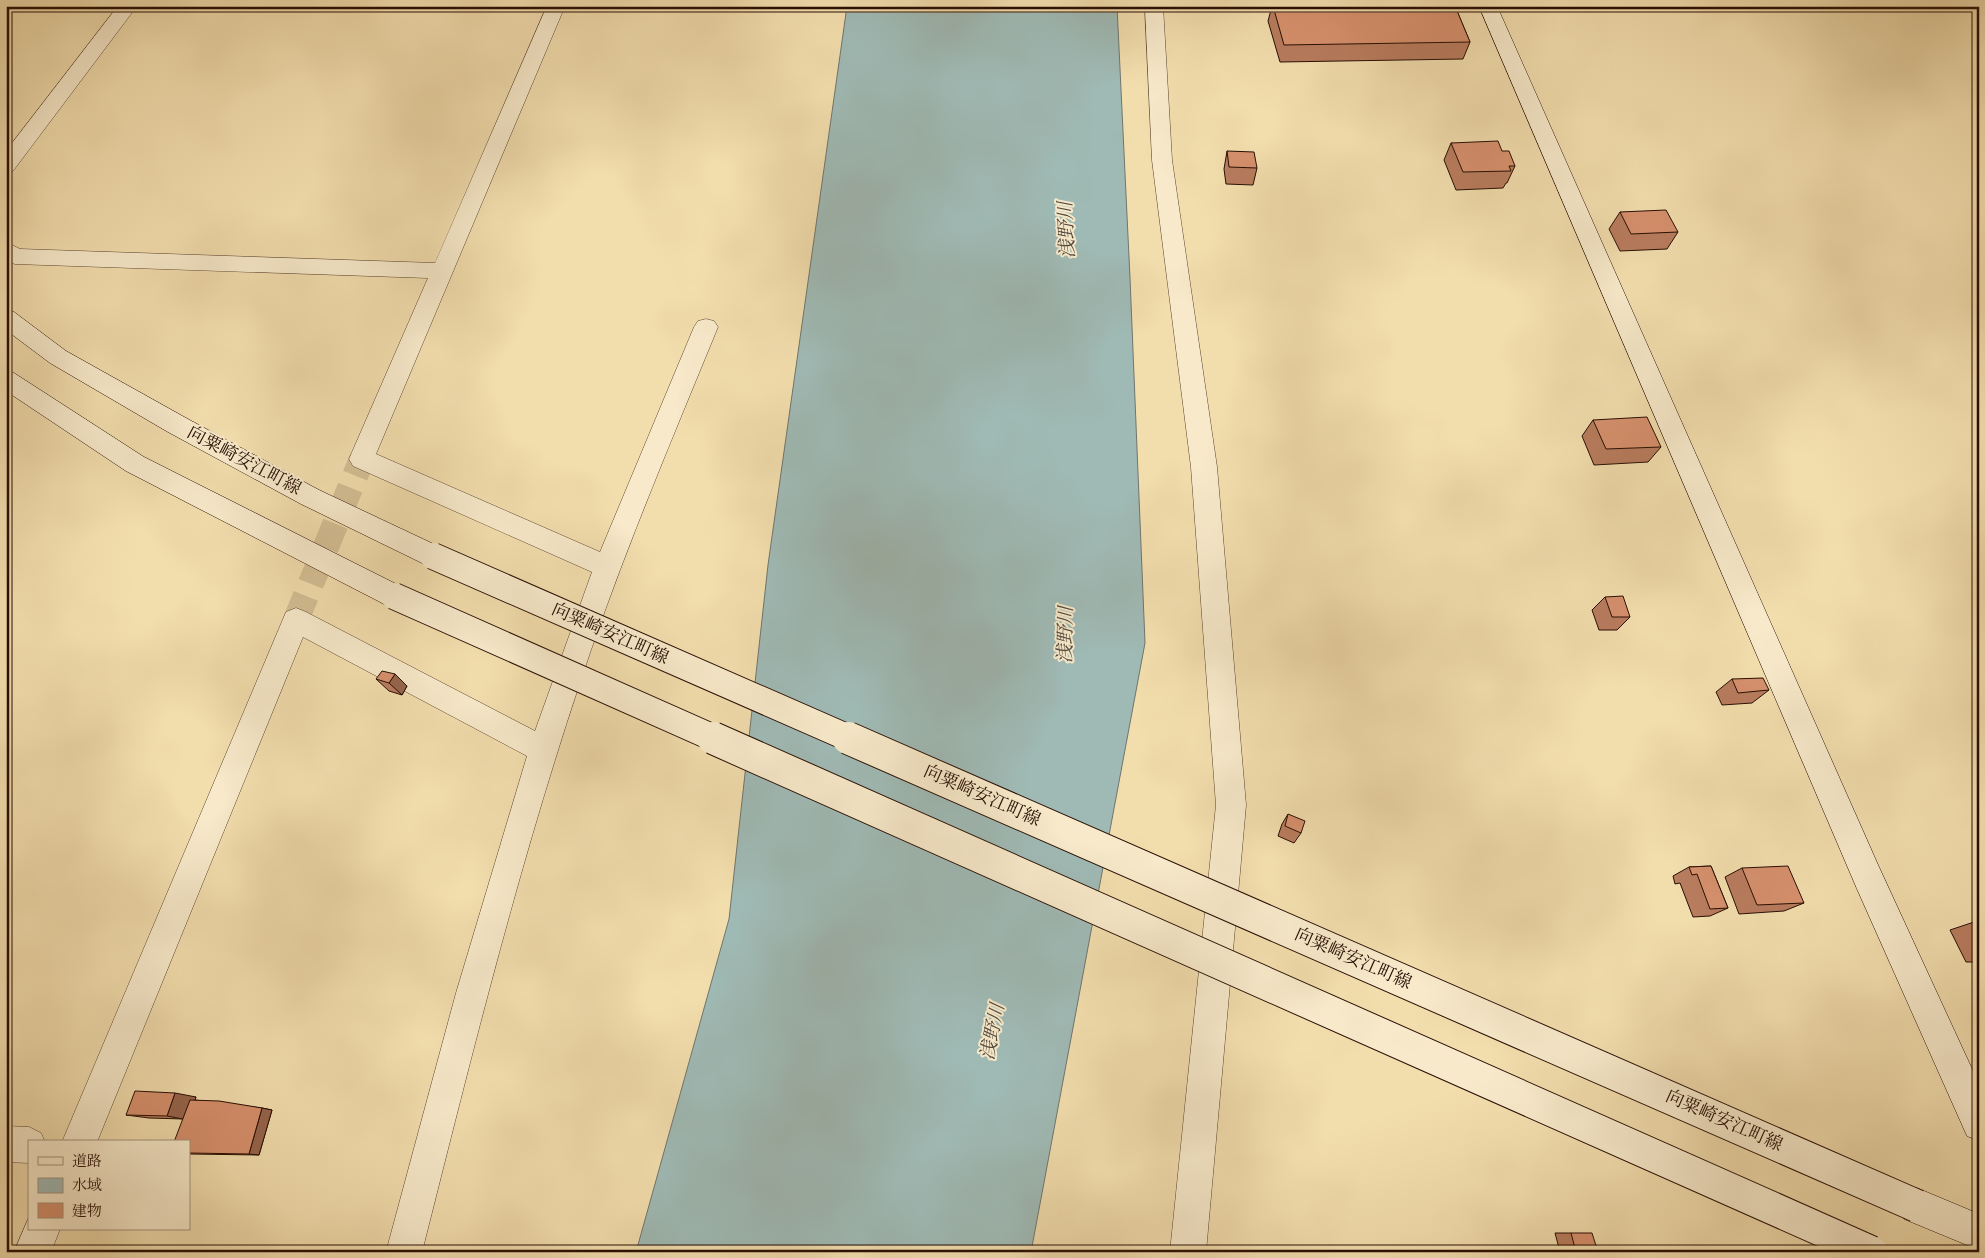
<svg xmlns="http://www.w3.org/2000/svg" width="1985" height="1258" font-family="'IM FELL DW Pica','Noto Serif JP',serif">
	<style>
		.water { fill: #9fbab5; stroke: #6f756e }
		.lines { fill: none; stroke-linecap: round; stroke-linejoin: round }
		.street-tunnel { stroke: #d4be94; stroke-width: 26; stroke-dasharray: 26 13; stroke-linecap: butt }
		.street-casing { stroke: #5a422e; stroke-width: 1 }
		.secondary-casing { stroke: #280e03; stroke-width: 1 }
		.street { fill: #f7e9ca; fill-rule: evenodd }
		.secondary { fill: #f7e9ca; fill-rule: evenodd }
		.secondary-bridge-far1-casing { stroke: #280e03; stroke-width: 28; stroke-linecap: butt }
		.secondary-bridge-casing { stroke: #280e03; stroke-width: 34; stroke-linecap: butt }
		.secondary-bridge-far1 { stroke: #f7e9ca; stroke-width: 26 }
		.secondary-bridge { stroke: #f7e9ca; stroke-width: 32 }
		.wall { fill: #b87c5e; stroke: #280e03 }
		.shaded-wall { fill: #96654c; stroke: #280e03 }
		.building { fill: #d6906d; stroke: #280e03 }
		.labels { text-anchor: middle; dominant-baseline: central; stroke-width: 4; stroke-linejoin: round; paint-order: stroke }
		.street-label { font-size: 18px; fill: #280e03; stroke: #f7e9ca }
		.water-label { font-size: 19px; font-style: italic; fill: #524a41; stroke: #f7e9ca }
	</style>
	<rect width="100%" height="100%" fill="#f2ddad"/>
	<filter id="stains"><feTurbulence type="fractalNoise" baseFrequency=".004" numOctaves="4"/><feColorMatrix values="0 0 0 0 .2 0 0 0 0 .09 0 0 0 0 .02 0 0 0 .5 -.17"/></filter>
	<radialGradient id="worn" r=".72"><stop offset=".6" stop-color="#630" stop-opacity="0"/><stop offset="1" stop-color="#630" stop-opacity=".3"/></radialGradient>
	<polygon class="water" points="847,6 1117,6 1130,278 1145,643 1031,1252 636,1252 729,919 768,565"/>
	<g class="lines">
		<polyline class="street-tunnel" points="296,620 362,459"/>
		<defs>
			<g id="street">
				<polygon points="118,6 137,6 13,171 6,173 6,151"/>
				<path d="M547 6H565L376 454 600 552 694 327 698 321 706 319 714 321 718 327C674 434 629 540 591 650 523 847 473 1050 422 1252H386L456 993 527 756 303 637 97 1142H62L286 612 296 608 306 612 535 731 592 572 353 466 349 459 428 278 15 264 6 261V242L20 249 435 263Z"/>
				<polygon points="1145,6 1163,6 1172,160 1217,467 1246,805 1206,1252 1170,1252 1216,805 1191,467 1152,160"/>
				<polygon points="6,1126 29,1127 41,1133 45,1142 29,1142 29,1163 6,1162"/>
				<polygon points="29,1217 29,1229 60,1229 51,1252 14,1252"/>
			</g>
			<g id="secondary">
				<polygon points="1479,6 1497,6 1879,867 1979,1084 1979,1141 1967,1136 1857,889"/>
				<polygon points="6,310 14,312 66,351 186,418 319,490 442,548 446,556 442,564 433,567 424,564 301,504 168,432 50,363 6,330"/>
				<polygon points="6,370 14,373 144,457 404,588 408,596 404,604 394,607 384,604 126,471 6,391"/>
				<polygon points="1917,1188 1979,1214 1979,1250 1904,1219 1899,1206 1904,1193"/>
			</g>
		</defs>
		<use href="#street" class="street-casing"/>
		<use href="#secondary" class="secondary-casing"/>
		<use href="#street" class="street"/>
		<use href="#secondary" class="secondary"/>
		<defs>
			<g id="secondary-bridge-far1">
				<polyline points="433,556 851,739"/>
				<polyline points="394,596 716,739"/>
			</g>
			<g id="secondary-bridge">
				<polyline points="713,738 1871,1252"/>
				<polyline points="848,738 1917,1206"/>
			</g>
		</defs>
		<use href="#secondary-bridge-far1" class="secondary-bridge-far1-casing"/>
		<use href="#secondary-bridge" class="secondary-bridge-casing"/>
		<use href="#secondary-bridge-far1" class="secondary-bridge-far1"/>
		<use href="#secondary-bridge" class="secondary-bridge"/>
	</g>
	<g class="wall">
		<polygon points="1272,6 1455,6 1470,42 1463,59 1280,62 1268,21"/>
		<polygon points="1451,143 1502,151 1515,166 1507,183 1506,183 1503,188 1456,190 1444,160"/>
		<polygon points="1227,151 1257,168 1253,185 1226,184 1224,169"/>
		<polygon points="1620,212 1678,232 1667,249 1620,251 1609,229"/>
		<polygon points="1593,420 1661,447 1648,462 1594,465 1582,436"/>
		<polygon points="1605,597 1630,617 1617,630 1599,630 1592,610"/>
		<polygon points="395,674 407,686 402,695 389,691 376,679"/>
		<polygon points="1732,679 1769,690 1752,703 1722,705 1716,692"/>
		<polygon points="1288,814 1301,833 1294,843 1278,836 1282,824"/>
		<polygon points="1711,866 1728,908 1710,916 1693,917 1680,883 1675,884 1673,876 1689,867"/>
		<polygon points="1742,868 1804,903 1784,911 1739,914 1725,877"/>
		<polygon points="1974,922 1979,922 1979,962 1966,962 1950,930"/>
		<polygon points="196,1097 195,1100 262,1108 272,1110 259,1155 189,1154 189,1142 183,1119 149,1118 126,1115"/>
		<polygon points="1555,1233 1571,1233 1598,1252 1560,1252"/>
	</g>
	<g class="shaded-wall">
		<polygon points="395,674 407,686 402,695 389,683"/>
		<polygon points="175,1093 196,1097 188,1120 167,1116"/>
		<polygon points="262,1108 272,1110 259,1155 249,1154"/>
	</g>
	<g class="building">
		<polygon points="1273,6 1455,6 1470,42 1284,45"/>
		<polygon points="1498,141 1502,151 1509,151 1515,166 1509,166 1511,171 1463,172 1451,143"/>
		<polygon points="1227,151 1254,152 1257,168 1229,167"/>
		<polygon points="1666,210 1678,232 1631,234 1620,212"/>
		<polygon points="1647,417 1661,447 1606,449 1593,420"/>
		<polygon points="1623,596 1630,617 1612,617 1605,597"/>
		<polygon points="382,671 395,674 389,683 376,679"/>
		<polygon points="1763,678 1769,690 1738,693 1732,679"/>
		<polygon points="1288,814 1305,821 1301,833 1285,826"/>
		<polygon points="1711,866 1728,908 1710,909 1697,874 1692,875 1689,867"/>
		<polygon points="1788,866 1804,903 1757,905 1742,868"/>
		<polygon points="1974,922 1979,922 1979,932"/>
		<polygon points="135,1091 175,1093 167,1116 126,1115"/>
		<polygon points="190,1100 219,1101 262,1108 249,1154 189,1153 189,1142 174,1142"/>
		<polygon points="1571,1233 1592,1233 1598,1252 1576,1252"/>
	</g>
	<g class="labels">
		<g class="street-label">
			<text transform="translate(244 461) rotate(28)">向粟崎安江町線</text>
			<text transform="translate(610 634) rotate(24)">向粟崎安江町線</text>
			<text transform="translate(982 796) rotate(24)">向粟崎安江町線</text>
			<text transform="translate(1353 959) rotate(24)">向粟崎安江町線</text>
			<text transform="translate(1724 1121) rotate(24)">向粟崎安江町線</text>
		</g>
		<g class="water-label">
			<text transform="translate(1067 230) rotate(-93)">浅野川</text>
			<text transform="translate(1066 635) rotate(-89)">浅野川</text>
			<text transform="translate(993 1032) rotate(-79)">浅野川</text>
		</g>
	</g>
	<rect width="1985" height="1258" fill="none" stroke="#f2ddad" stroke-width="25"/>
	<rect x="8" y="8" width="1970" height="1243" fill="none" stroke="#280e03" stroke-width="2.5"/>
	<rect x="12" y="12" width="1960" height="1233" fill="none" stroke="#280e03"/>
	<rect x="28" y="1140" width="162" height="90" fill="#f7e9ca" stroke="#a4917a"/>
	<rect x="38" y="1157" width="25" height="8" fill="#f7e9ca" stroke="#a4917a"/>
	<text x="72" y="1166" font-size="15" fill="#280e03">道路</text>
	<rect x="38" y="1178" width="25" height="15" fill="#9fbab5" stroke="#a4917a"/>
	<text x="72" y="1190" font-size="15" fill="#280e03">水域</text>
	<rect x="38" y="1203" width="25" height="15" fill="#d6906d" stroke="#a4917a"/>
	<text x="72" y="1216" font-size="15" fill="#280e03">建物</text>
	<rect width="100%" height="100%" filter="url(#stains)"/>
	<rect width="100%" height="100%" fill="url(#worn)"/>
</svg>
